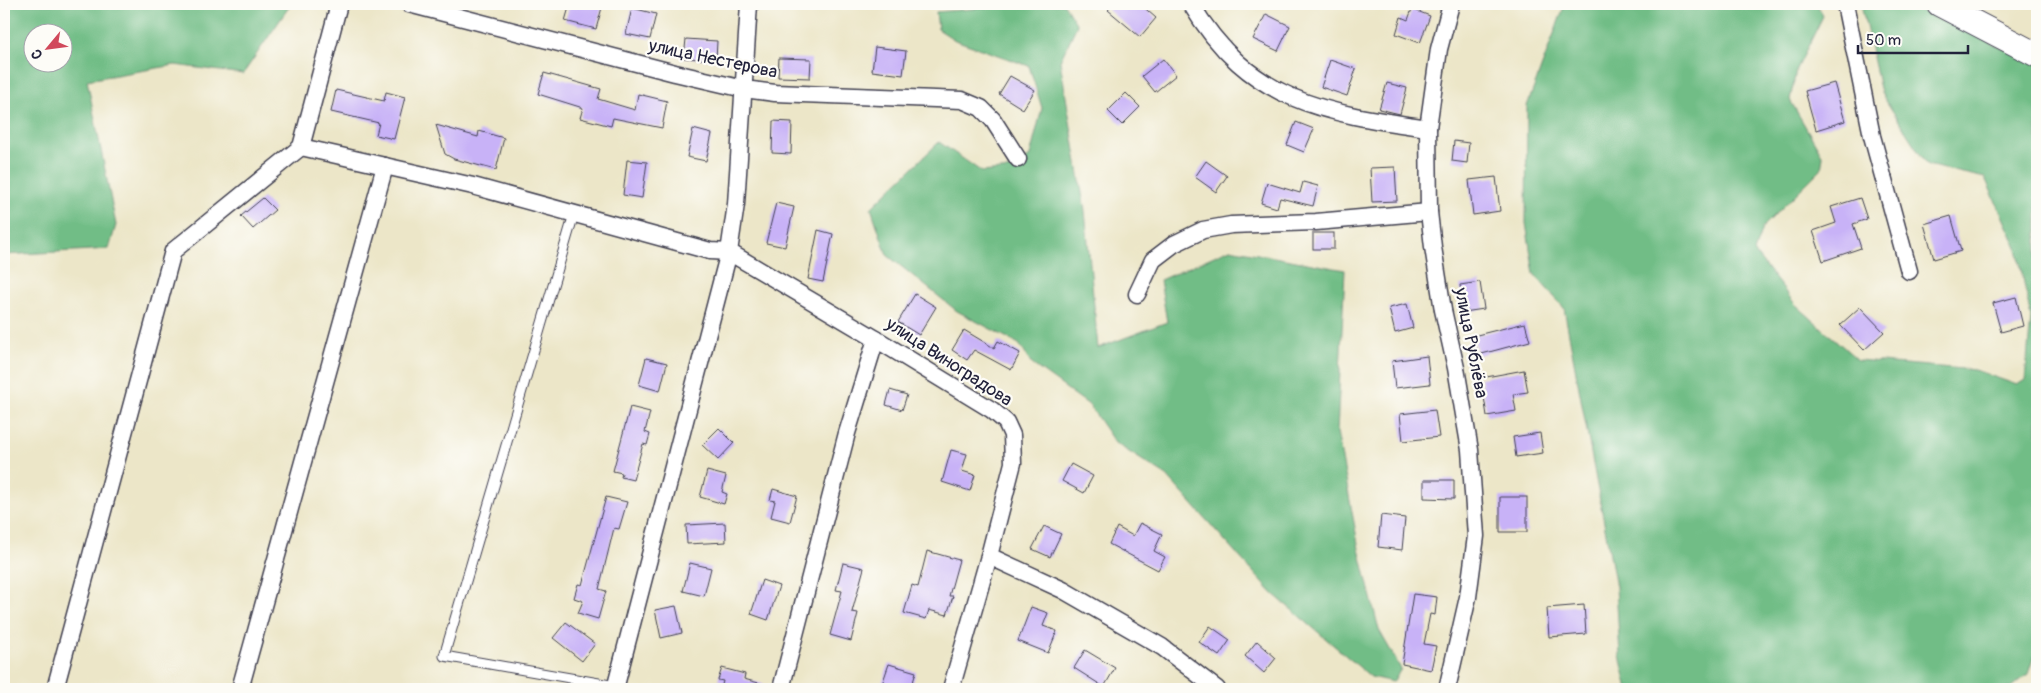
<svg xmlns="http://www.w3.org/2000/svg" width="2041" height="693" font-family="Pangolin,sans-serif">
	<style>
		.forest { fill: #71bd86; stroke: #4a7060; fill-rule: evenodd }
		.building { fill: #c8b2f7 }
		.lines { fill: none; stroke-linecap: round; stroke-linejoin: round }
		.lane-casing { stroke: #403f50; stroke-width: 11 }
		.street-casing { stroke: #403f50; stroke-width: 19 }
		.secondary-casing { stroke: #403f50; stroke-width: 26 }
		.lane { stroke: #fff; stroke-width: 9 }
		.street { stroke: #fff; stroke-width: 16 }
		.secondary { stroke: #fff; stroke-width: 24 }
		.labels { text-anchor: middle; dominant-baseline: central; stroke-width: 4.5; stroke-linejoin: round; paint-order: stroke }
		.street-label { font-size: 18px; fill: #22223b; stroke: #fdfcf7 }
	</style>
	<rect width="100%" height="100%" fill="#fdfcf7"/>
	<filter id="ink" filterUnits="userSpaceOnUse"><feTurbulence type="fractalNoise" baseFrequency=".02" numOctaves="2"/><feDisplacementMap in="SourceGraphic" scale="10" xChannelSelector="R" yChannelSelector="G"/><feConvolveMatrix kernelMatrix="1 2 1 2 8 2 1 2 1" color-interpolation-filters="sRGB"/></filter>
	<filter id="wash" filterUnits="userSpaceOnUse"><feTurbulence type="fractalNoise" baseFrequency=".0096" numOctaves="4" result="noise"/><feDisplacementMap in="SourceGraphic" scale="20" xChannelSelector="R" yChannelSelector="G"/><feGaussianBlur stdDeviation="1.12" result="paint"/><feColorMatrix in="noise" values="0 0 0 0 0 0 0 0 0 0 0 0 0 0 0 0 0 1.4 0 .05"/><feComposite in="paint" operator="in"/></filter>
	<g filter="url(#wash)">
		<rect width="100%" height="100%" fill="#ece6c8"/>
		<g class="forest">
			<path d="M4 4H291L243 74 175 65 87 80 116 225 109 249 4 255ZM32 32H62V62H32Z"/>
			<polygon points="1029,4 1064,4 1077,25 1060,61 1085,211 1098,348 1167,322 1160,280 1230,249 1345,270 1337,432 1359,549 1379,630 1401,669 1393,682 1371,677 1272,593 1167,476 1115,443 1089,405 1032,364 1019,344 957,311 887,255 871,208 939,142 982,172 1012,169 1030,156 1042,108 1029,66 955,40 938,29 936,12"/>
			<polygon points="1565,4 1817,4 1823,16 1796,71 1790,100 1823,157 1821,169 1762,228 1754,252 1795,304 1858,360 1975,370 2017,385 2025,380 2031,318 2017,248 1985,178 1927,165 1881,93 1861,4 1906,4 2037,64 2037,646 2028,674 2010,689 1628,689 1620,656 1616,587 1564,308 1534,274 1526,223 1527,106"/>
		</g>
		<g id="blocks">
			<g class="building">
				<polygon points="570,4 603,4 596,29 565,21"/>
				<polygon points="1114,4 1140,4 1156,18 1140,37 1108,10"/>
				<polygon points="632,8 656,14 650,39 626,34"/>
				<polygon points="1412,9 1430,16 1420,43 1396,34 1401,17 1408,20"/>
				<polygon points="1266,14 1290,26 1278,51 1253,39"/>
				<polygon points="686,39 717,41 716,60 684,58"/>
				<polygon points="875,47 906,51 903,75 872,71"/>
				<polygon points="779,58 811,59 810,78 778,77"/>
				<polygon points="1163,59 1176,75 1155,92 1142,76"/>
				<polygon points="1330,60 1356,69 1347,96 1321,87"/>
				<polygon points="544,73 601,89 598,99 635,110 638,94 667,101 662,128 613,118 611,126 580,118 583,108 538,94"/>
				<polygon points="1010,76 1035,90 1023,109 999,94"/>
				<polygon points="1387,83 1407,88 1400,114 1379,109"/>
				<polygon points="1834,83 1845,121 1816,130 1805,91"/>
				<polygon points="336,90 384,101 386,92 405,97 394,139 376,135 379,123 331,112"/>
				<polygon points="1126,93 1140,107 1122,125 1108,111"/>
				<polygon points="773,121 792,122 791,154 772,153"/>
				<polygon points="1296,122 1314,129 1304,152 1287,145"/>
				<polygon points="436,125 478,137 479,131 504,138 496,170 454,159 445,154"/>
				<polygon points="693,129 712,134 706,161 687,157"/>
				<polygon points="1454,141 1469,143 1467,163 1452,161"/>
				<polygon points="627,160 647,162 642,198 623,195"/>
				<polygon points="1206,161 1227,176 1216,192 1195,177"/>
				<polygon points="1395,167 1397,201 1372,202 1370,168"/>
				<polygon points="1496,177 1500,211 1473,215 1469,180"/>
				<polygon points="1303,182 1318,186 1313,206 1280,198 1277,208 1261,203 1267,183 1300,193"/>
				<polygon points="263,198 275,210 253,229 241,216"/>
				<polygon points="1860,198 1867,219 1853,224 1861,248 1823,261 1813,231 1836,223 1831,207"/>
				<polygon points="776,203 794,207 785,247 766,243"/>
				<polygon points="1951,216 1961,251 1934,259 1924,224"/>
				<polygon points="818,230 833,234 823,282 808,279"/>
				<rect x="1313" y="233" width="21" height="16"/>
				<polygon points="1480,282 1484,309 1464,312 1460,285"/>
				<polygon points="915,294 936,307 919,335 898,322"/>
				<polygon points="2016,297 2023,326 2001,332 1993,303"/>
				<polygon points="1407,304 1413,328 1395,333 1389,308"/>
				<polygon points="1860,307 1884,332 1864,350 1840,325"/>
				<polygon points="1525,323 1530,341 1478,355 1473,336"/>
				<polygon points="964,330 994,348 998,341 1020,353 1011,370 974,350 967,360 952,350"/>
				<polygon points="1427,356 1430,384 1395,388 1392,361"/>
				<polygon points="646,358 667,363 660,391 639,385"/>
				<polygon points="1524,370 1528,392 1513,394 1516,411 1487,416 1481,378"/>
				<polygon points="890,390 907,395 902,410 886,405"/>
				<polygon points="630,407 650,412 645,432 650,434 647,445 643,444 633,480 621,477 622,473 613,471"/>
				<polygon points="1435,410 1439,437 1403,441 1400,414"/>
				<polygon points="719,428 734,443 718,460 702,445"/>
				<polygon points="1540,433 1543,453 1516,457 1513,437"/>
				<polygon points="951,450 967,454 962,471 975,475 970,491 942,482"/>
				<polygon points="1071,464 1093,476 1084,493 1062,481"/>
				<polygon points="707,471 726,476 722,492 727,494 724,504 700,497"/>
				<polygon points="1424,480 1454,480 1454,499 1424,498"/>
				<polygon points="773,489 797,496 790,522 771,517 775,501 770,500"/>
				<polygon points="606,497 627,502 619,529 614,528 599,589 606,591 598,619 578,613 583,601 574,598 578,584 582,585"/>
				<rect x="1500" y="497" width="27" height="35"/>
				<polygon points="1381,515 1405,518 1402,550 1378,547"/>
				<polygon points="725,523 726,542 687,544 686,525"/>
				<polygon points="1140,523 1162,534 1154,551 1165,557 1158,570 1109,544 1117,527 1133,536"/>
				<polygon points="1044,526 1061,534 1050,557 1032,549"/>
				<polygon points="927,551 959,560 949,596 953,596 947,615 929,610 926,619 904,613 912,585 918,587"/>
				<polygon points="690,563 711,568 704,596 683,591"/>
				<polygon points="843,563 864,568 852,612 858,613 851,641 830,635 842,591 836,590"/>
				<polygon points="762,580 779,586 768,620 751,614"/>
				<polygon points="1413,594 1437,597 1435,615 1430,614 1424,644 1436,646 1431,670 1402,664"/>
				<polygon points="1584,605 1586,634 1549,637 1547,608"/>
				<polygon points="676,606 682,633 661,638 655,610"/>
				<polygon points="1031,607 1048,613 1043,626 1057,631 1048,653 1018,641"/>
				<polygon points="566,622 595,644 582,661 553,638"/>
				<polygon points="1210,626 1230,640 1219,656 1199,642"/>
				<polygon points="1257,641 1276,658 1264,673 1245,656"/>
				<polygon points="1085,650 1115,668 1104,687 1074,668"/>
				<polygon points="889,664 916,672 911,689 898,689 882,684"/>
				<polygon points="722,668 745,674 744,679 766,685 766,689 721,689 723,681 718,680"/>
			</g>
		</g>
	</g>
	<g filter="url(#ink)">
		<use href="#blocks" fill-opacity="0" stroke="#403f50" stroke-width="1"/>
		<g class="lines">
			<defs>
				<polyline id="lane" points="574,214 444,656 616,686"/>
				<g id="street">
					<polyline points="409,4 675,73 744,89 775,93 962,100 981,108 993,120 1018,159"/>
					<path d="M1191 4C1249 102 1324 113 1428 128"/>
					<polyline points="1845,4 1872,136 1909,271"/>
					<polyline points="301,147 473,186 710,251 729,252 876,339 992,410 1006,422 1012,435 1013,463 989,556 951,689"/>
					<polyline points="301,147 339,4"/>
					<polyline points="1137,294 1153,260 1174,244 1203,230 1231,225 1316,222 1429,212"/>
					<polyline points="989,556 1063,590 1162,647 1217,689"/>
					<polyline points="55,689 173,251 301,147"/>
					<polyline points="240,689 385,166"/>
					<polyline points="615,689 729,252 736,204 749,4"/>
					<polyline points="781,689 847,433 876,339"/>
					<polyline points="1447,689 1468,597 1476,536 1470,450 1456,368 1443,310 1433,247 1429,212 1428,128 1439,49 1451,4"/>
				</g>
				<polyline id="secondary" points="1939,4 2037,55"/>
			</defs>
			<use href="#lane" class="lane-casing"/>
			<use href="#street" class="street-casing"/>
			<use href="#secondary" class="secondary-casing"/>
			<use href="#lane" class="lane"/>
			<use href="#street" class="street"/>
			<use href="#secondary" class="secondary"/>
		</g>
	</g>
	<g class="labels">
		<g class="street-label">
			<text transform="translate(713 59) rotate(12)">улица Нестерова</text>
			<text transform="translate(1471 343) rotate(79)">улица Рублёва</text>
			<text transform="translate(949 362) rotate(33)">улица Виноградова</text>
		</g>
	</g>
	<rect width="2041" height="693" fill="none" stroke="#fdfcf7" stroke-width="20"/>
	<g transform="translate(48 48) rotate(241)"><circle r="24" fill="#fdfcf7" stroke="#a5a5ac"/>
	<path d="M0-4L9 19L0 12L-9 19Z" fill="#d1495b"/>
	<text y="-8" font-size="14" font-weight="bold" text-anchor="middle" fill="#22223b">С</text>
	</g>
	<path d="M1858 45v8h110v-8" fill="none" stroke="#22223b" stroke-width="2.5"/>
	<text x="1866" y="45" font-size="15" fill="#22223b" stroke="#fdfcf7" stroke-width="4" paint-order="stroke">50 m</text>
</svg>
